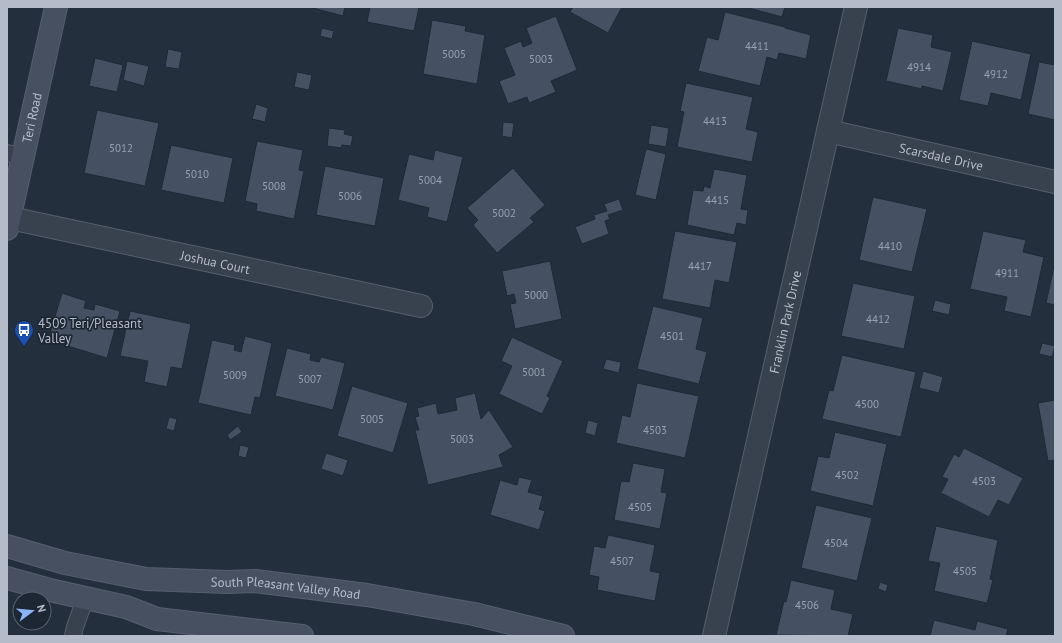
<svg xmlns="http://www.w3.org/2000/svg" width="1062" height="643" font-family="'PT Sans',sans-serif">
	<style>
		.building { fill: #455162; stroke: #1f2835 }
		.lines { fill: none; stroke-linecap: round; stroke-linejoin: round }
		.lane-casing { stroke: #565f6c; stroke-width: 18 }
		.street-casing { stroke: #565f6c; stroke-width: 24 }
		.secondary-casing { stroke: #565f6c; stroke-width: 24 }
		.lane { stroke: #38414e; stroke-width: 16 }
		.street { stroke: #38414e; stroke-width: 22 }
		.secondary { stroke: #465061; stroke-width: 22 }
		.labels { text-anchor: middle; dominant-baseline: central; stroke-width: 3.5; stroke-linejoin: round; paint-order: stroke }
		.number-label { font-size: 11px; fill: #98a1af }
		.street-label { font-size: 13px; fill: #b4bcc9; stroke: #1d2633 }
		.poi-label { font-size: 13px; fill: #b4bcc9; stroke: #1d2633; text-anchor: start }
	</style>
	<rect width="100%" height="100%" fill="#242f3e"/>
	<g class="building">
		<polygon points="309,7 345,7 343,16"/>
		<polygon points="370,7 419,7 414,31 367,22"/>
		<polygon points="573,7 622,7 608,33 570,12"/>
		<polygon points="745,7 785,7 782,17"/>
		<polygon points="725,12 785,27 785,28 811,35 806,59 779,53 777,60 767,57 760,86 698,71 707,37 718,40"/>
		<polygon points="556,16 577,70 551,81 556,92 529,103 527,97 508,104 499,81 515,75 504,48 521,41 523,47 532,43 526,28"/>
		<polygon points="432,20 466,26 465,31 485,35 477,84 423,74"/>
		<polygon points="322,28 334,31 332,39 320,36"/>
		<polygon points="898,28 933,35 931,47 952,52 943,91 922,86 922,89 886,81"/>
		<polygon points="972,41 1031,54 1021,100 991,93 988,106 959,100"/>
		<polygon points="168,49 182,52 179,69 165,67"/>
		<polygon points="95,58 123,65 117,92 89,86"/>
		<polygon points="127,61 149,66 144,86 123,80"/>
		<polygon points="1039,62 1055,65 1055,120 1028,114"/>
		<polygon points="297,72 312,75 309,90 294,87"/>
		<polygon points="686,83 753,97 746,129 758,132 752,162 677,147 684,112 680,111"/>
		<polygon points="256,104 268,108 265,122 252,119"/>
		<polygon points="97,110 159,123 145,186 84,173"/>
		<polygon points="503,122 514,123 512,138 502,136"/>
		<polygon points="651,125 669,128 666,147 648,144"/>
		<polygon points="329,128 345,130 344,134 353,136 351,146 342,145 341,148 327,146"/>
		<polygon points="257,141 303,150 299,170 304,171 294,219 256,211 257,204 245,201"/>
		<polygon points="171,145 233,158 224,203 161,190"/>
		<polygon points="646,149 666,154 656,200 635,195"/>
		<polygon points="435,150 463,157 447,222 427,217 429,208 398,200 409,154 433,160"/>
		<polygon points="325,166 384,178 375,226 316,215"/>
		<polygon points="513,168 545,205 530,218 534,222 497,253 473,225 478,220 467,208"/>
		<polygon points="714,169 747,175 741,209 748,210 746,225 737,223 734,235 687,225 693,190 703,191 704,186 710,188"/>
		<polygon points="873,197 927,209 912,272 859,260"/>
		<polygon points="619,199 623,210 608,215 610,219 605,221 609,234 582,244 575,227 595,219 594,215 607,211 604,204"/>
		<polygon points="675,231 737,242 729,283 715,280 710,308 662,299"/>
		<polygon points="983,231 1026,240 1023,252 1044,257 1031,317 1004,311 1007,297 970,289"/>
		<polygon points="550,261 562,319 515,329 510,304 516,303 514,294 507,296 502,271"/>
		<polygon points="1055,262 1055,305 1046,303"/>
		<polygon points="853,283 915,296 904,349 841,336"/>
		<polygon points="62,293 86,301 84,308 94,310 95,304 120,311 107,358 48,340"/>
		<polygon points="935,300 951,304 949,315 932,311"/>
		<polygon points="653,306 703,318 696,349 707,352 699,384 637,369"/>
		<polygon points="130,311 191,324 182,369 171,367 167,387 144,382 148,361 120,356"/>
		<polygon points="245,336 272,343 260,398 255,397 251,415 198,403 212,340 235,345 234,350 241,352"/>
		<polygon points="512,337 563,361 547,396 550,398 542,414 499,394 512,366 501,361"/>
		<polygon points="1042,343 1055,346 1052,357 1039,354"/>
		<polygon points="287,348 311,354 310,360 319,362 321,357 345,363 333,410 275,396"/>
		<polygon points="842,355 916,372 901,437 822,419 829,390 833,391"/>
		<polygon points="606,359 621,362 619,373 603,369"/>
		<polygon points="923,371 943,377 939,393 919,388"/>
		<polygon points="637,383 699,396 685,458 616,443 622,415 630,417"/>
		<polygon points="352,386 408,403 393,453 337,436"/>
		<polygon points="475,393 481,419 489,410 513,447 499,455 503,467 428,485 415,430 419,430 415,417 419,416 417,408 436,403 438,414 457,410 455,398"/>
		<polygon points="1055,400 1055,460 1048,461 1038,403"/>
		<polygon points="169,417 177,419 174,431 166,429"/>
		<polygon points="588,420 598,423 595,436 585,433"/>
		<polygon points="238,426 242,432 230,440 227,435"/>
		<polygon points="835,432 887,444 873,506 810,491 818,456 829,458"/>
		<polygon points="240,445 249,447 246,458 238,456"/>
		<polygon points="964,448 1023,478 1009,505 998,500 989,517 941,493 948,479 942,477 954,454 959,457"/>
		<polygon points="326,453 348,460 343,476 321,469"/>
		<polygon points="633,463 665,469 661,492 667,493 660,529 614,520 621,481 629,482"/>
		<polygon points="519,477 532,480 528,492 543,496 539,509 545,511 539,530 490,515 500,480 517,485"/>
		<polygon points="816,505 872,518 857,581 801,568"/>
		<polygon points="936,526 998,540 990,579 993,580 987,603 934,591 940,563 928,561"/>
		<polygon points="608,535 655,545 650,571 660,573 655,601 597,590 599,577 589,575 594,546 605,548"/>
		<polygon points="791,580 835,590 831,609 853,614 848,636 776,635 784,601 786,602"/>
		<polygon points="880,582 888,585 886,592 878,589"/>
		<polygon points="934,620 975,630 977,621 1008,629 1006,636 930,636"/>
	</g>
	<g class="lines">
		<defs>
			<g id="lane">
				<polyline points="7,153 24,157"/>
				<polyline points="73,636 75,627 85,599"/>
			</g>
			<g id="street">
				<path id="s1" d="M828 131 1055 182"/>
				<path id="s2" d="M10 218 421 306"/>
				<path id="s3" d="M714 636 856 7"/>
			</g>
			<g id="secondary">
				<path id="s4" d="M7 229 56 7"/>
				<path id="s5" d="M7 546 65 563 146 579 227 582 255 581 367 595 474 614 563 636"/>
				<polyline points="7,578 54,591 126,607 157,619 302,636"/>
			</g>
		</defs>
		<use href="#lane" class="lane-casing"/>
		<use href="#street" class="street-casing"/>
		<use href="#secondary" class="secondary-casing"/>
		<use href="#lane" class="lane"/>
		<use href="#street" class="street"/>
		<use href="#secondary" class="secondary"/>
	</g>
	<defs>
		<symbol id="bus-pin" viewBox="-11 -11 22 30"><path d="M0 17L-7.5 6A9.5 9.5 0 1 1 7.5 6Z" fill="#1a4fb4" stroke="#1d2633"/><path d="M-5-6H5V4H4V6H2V4H-2V6H-4V4H-5ZM-3.5-4V0h7V-4ZM-3.5 1.2v1.5H-2V1.2ZM2 1.2v1.5H3.5V1.2Z" fill="#fff"/></symbol>
	</defs>
	<g fill-rule="evenodd">
		<use href="#bus-pin" x="13" y="319" width="22" height="30"/>
	</g>
	<g class="labels">
		<g class="number-label">
			<text x="757" y="46">4411</text>
			<text x="454" y="54">5005</text>
			<text x="541" y="59">5003</text>
			<text x="919" y="67">4914</text>
			<text x="996" y="74">4912</text>
			<text x="715" y="121">4413</text>
			<text x="121" y="148">5012</text>
			<text x="197" y="174">5010</text>
			<text x="430" y="180">5004</text>
			<text x="274" y="186">5008</text>
			<text x="350" y="196">5006</text>
			<text x="717" y="200">4415</text>
			<text x="504" y="213">5002</text>
			<text x="890" y="246">4410</text>
			<text x="700" y="266">4417</text>
			<text x="1007" y="273">4911</text>
			<text x="536" y="295">5000</text>
			<text x="878" y="319">4412</text>
			<text x="672" y="336">4501</text>
			<text x="534" y="372">5001</text>
			<text x="235" y="375">5009</text>
			<text x="310" y="379">5007</text>
			<text x="867" y="404">4500</text>
			<text x="372" y="419">5005</text>
			<text x="655" y="430">4503</text>
			<text x="462" y="439">5003</text>
			<text x="847" y="475">4502</text>
			<text x="984" y="481">4503</text>
			<text x="640" y="507">4505</text>
			<text x="836" y="543">4504</text>
			<text x="622" y="561">4507</text>
			<text x="965" y="571">4505</text>
			<text x="807" y="605">4506</text>
		</g>
		<g class="street-label">
			<text stroke="none"><textPath href="#s4" startOffset="114">Teri Road</textPath></text>
			<text stroke="none"><textPath href="#s1" startOffset="116">Scarsdale Drive</textPath></text>
			<text stroke="none"><textPath href="#s2" startOffset="210">Joshua Court</textPath></text>
			<text stroke="none"><textPath href="#s3" startOffset="322">Franklin Park Drive</textPath></text>
			<text stroke="none"><textPath href="#s5" startOffset="283">South Pleasant Valley Road</textPath></text>
		</g>
		<g class="poi-label">
			<text x="38" y="323">4509 Teri/Pleasant<tspan x="38" dy="15">Valley</tspan></text>
		</g>
	</g>
	<rect width="1062" height="643" fill="none" stroke="#b4bcc9" stroke-width="16"/>
	<g transform="translate(32 611) rotate(74)"><circle r="19" fill="#1d2633" stroke="#59626f"/>
	<path d="M0-3L7 15L0 10L-7 15Z" fill="#8ab4f8"/>
	<text y="-6" font-size="11" font-weight="bold" text-anchor="middle" fill="#b4bcc9">N</text>
	</g>
</svg>
